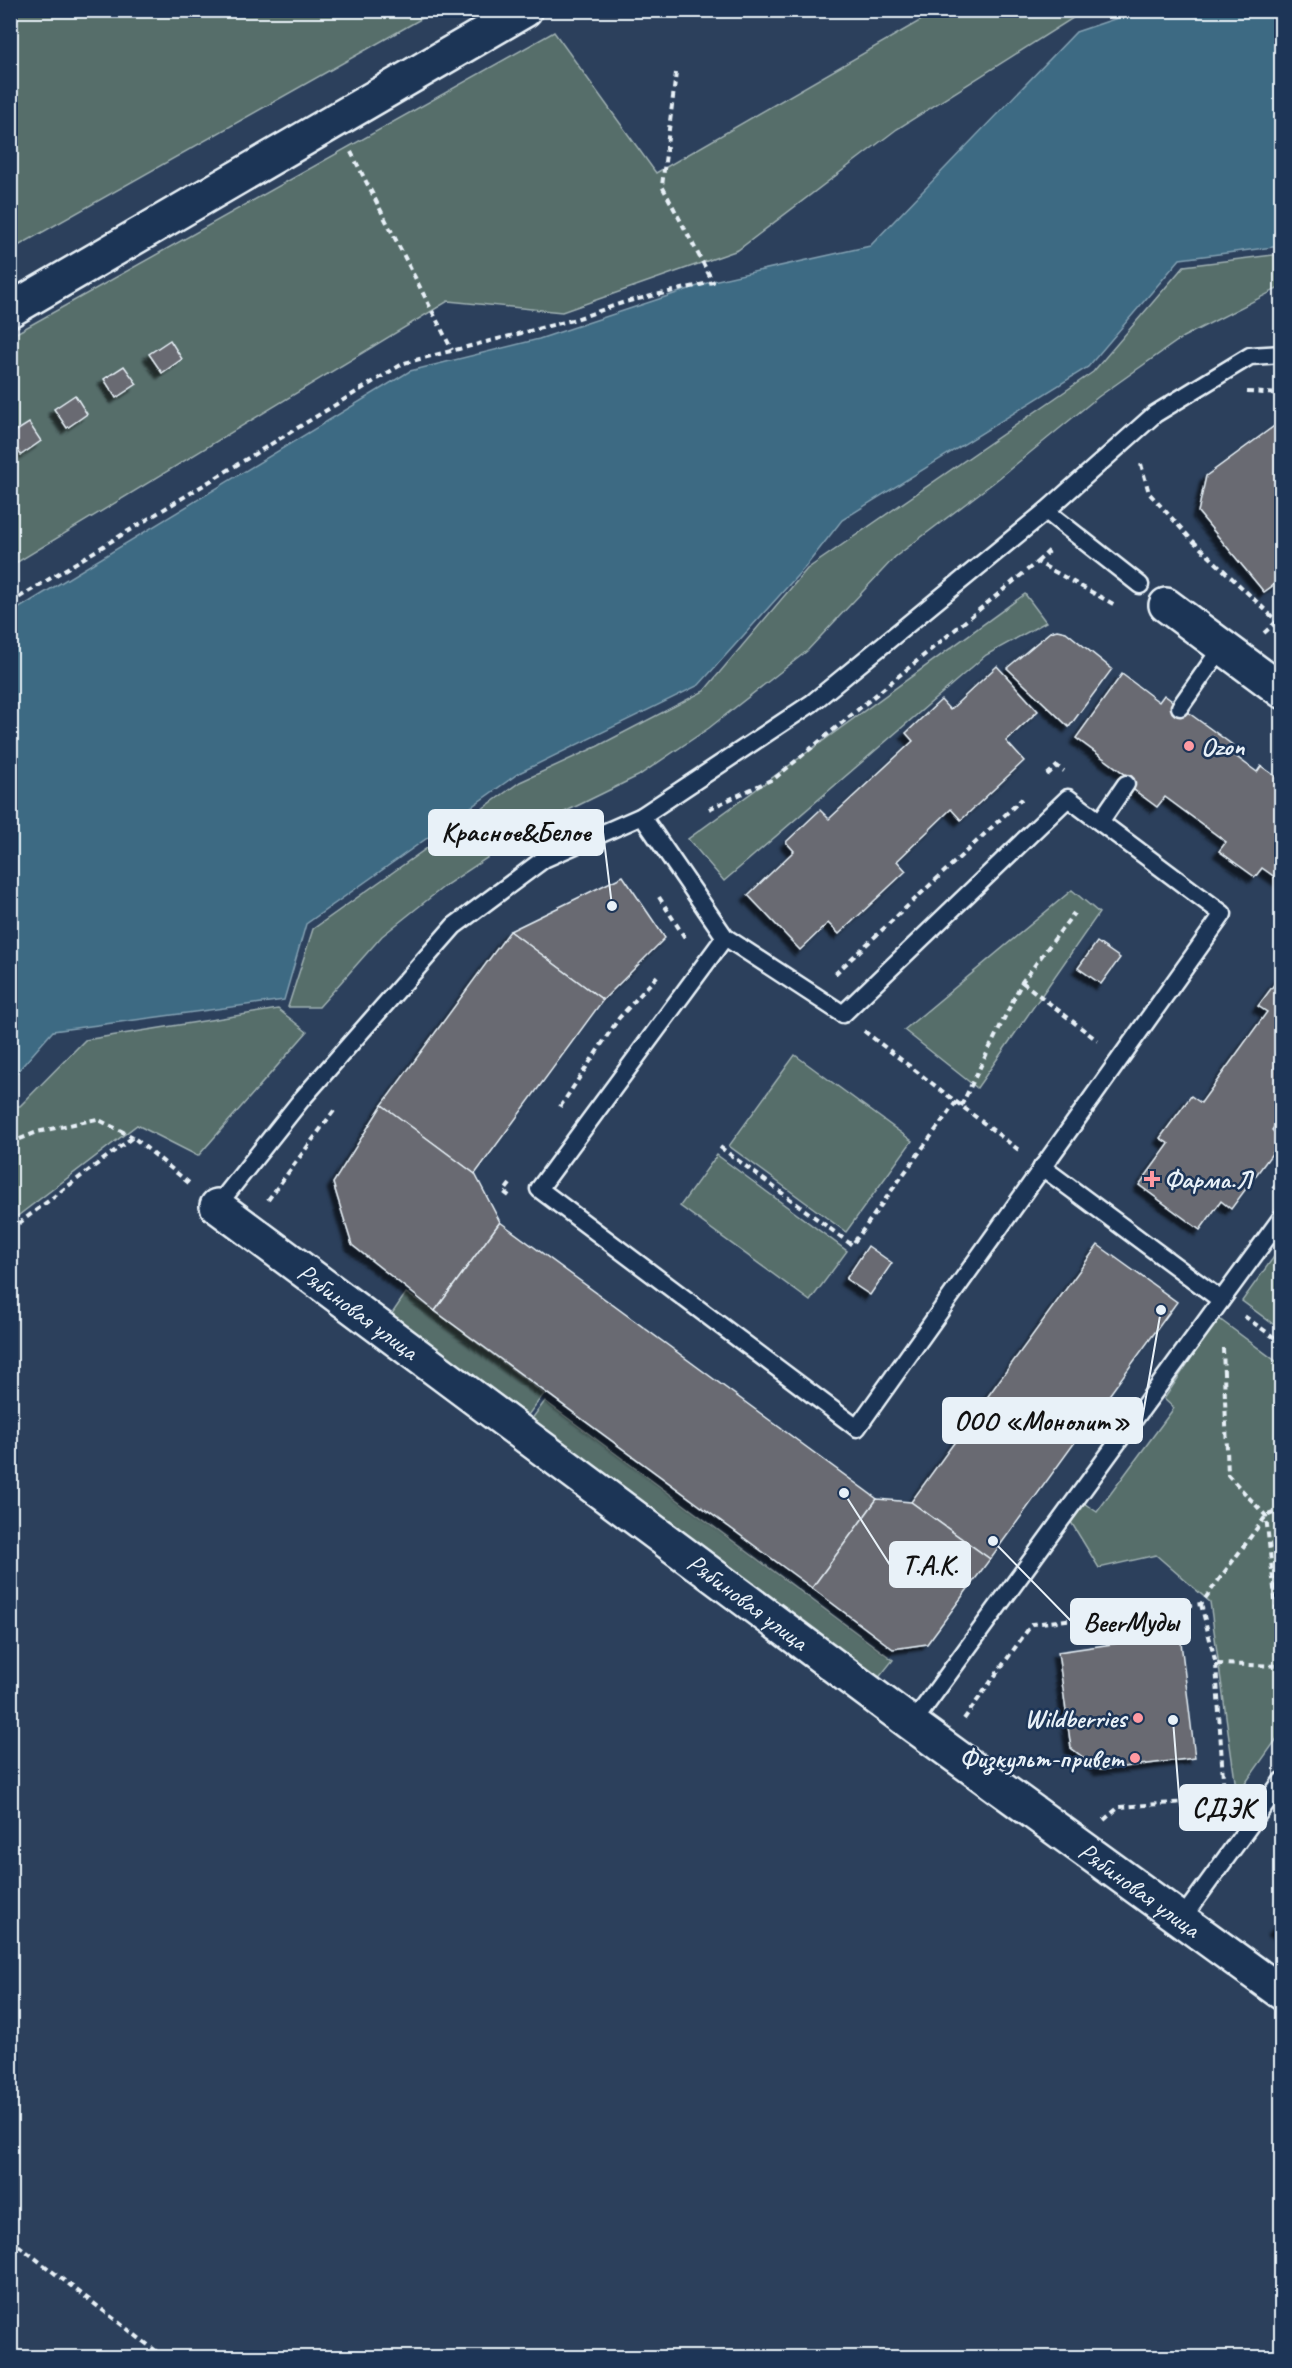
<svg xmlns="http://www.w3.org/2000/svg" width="1292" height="2368" font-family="Caveat,sans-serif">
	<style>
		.green { fill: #566e6b; stroke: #9fb0b2; stroke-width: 1.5 }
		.water { fill: #3e6a83; stroke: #82a0b2; stroke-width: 1.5 }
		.building { fill: #696b72; stroke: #e8f1f8; stroke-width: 1.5; filter: url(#shadow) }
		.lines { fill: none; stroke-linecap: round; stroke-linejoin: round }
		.lane-casing { stroke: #e8f1f8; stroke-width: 21 }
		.street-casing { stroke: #e8f1f8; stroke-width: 38 }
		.path { stroke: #e8f1f8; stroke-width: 4; stroke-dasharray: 6 4.5; stroke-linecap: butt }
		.lane { stroke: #1d3557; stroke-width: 16 }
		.street { stroke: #1d3557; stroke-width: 33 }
		.poi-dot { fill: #ff9aa2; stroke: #1d3557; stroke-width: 2 }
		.labels { text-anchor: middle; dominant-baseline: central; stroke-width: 5; stroke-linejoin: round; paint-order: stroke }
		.poi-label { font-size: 26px; font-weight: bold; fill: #e8f1f8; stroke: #1d3557; text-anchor: start }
		.street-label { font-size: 26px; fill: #e8f1f8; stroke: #1d3557 }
		.leader { fill: none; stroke: #e8f1f8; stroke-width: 2 }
		.callout-dot { fill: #e8f1f8; stroke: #1d3557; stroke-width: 2 }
		.callout { fill: #e8f1f8; stroke: #e8f1f8; stroke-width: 2 }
		.callout-label { font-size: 27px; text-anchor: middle; font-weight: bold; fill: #111 }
	</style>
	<defs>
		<filter id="shadow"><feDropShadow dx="-5.5" dy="5.5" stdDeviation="1.5" flood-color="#0009"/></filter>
	</defs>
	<rect width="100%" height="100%" fill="#2c405c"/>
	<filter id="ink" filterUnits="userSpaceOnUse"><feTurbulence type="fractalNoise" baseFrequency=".0167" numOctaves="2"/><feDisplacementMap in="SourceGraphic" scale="12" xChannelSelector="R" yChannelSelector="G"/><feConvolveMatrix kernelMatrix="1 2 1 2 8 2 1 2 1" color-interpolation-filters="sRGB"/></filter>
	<g filter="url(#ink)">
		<g class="green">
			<polygon points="11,10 435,10 435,11 11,250"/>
			<polygon points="937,11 1084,11 897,129 738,250 562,312 448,301 11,566 11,336 554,32 656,173"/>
			<polygon points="1281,254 1281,287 1183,337 1098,397 993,483 895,557 807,651 709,728 638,776 532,828 446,885 382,936 319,1007 288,1007 313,929 520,782 598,746 704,691 807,569 1093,372 1184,266"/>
			<polygon points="1025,594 1046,622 986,655 724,881 688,839"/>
			<polygon points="1072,890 1099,913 977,1088 904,1030"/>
			<polygon points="278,1009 307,1032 198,1156 137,1125 11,1221 11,1106 20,1106 85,1040"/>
			<polygon points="795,1055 912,1141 846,1232 729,1146"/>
			<polygon points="717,1155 847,1251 810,1301 680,1206"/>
			<polygon points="1281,1247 1281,1330 1242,1301"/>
			<polygon points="406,1293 435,1311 544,1394 528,1415 391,1315"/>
			<polygon points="1218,1318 1281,1365 1281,1733 1237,1795 1210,1602 1156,1555 1099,1568 1071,1522 1085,1504 1097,1512 1174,1408 1164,1399"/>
			<polygon points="545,1401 893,1660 873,1685 528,1424"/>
		</g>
		<polygon class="water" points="1141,10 1281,11 1281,246 1180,259 1088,367 842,520 806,566 699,685 519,773 306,924 284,1000 53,1031 11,1079 11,613 410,371 539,339 713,281 870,246 1076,32"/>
		<g class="building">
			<polygon points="170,340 182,359 162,373 149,354"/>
			<polygon points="124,366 137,384 116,398 104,379"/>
			<polygon points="75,395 87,414 67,428 54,409"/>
			<polygon points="29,423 41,441 21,455 10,440 10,435"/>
			<polygon points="1277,424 1282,424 1282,579 1264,592 1198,512 1206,476"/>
			<polygon points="1057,630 1066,632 1112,669 1069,727 1007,668 1050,632"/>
			<polygon points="997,666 1038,711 1006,741 1024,761 961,820 951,809 897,861 906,871 839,934 828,923 800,950 748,895 794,851 786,842 820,810 829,819 913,741 906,733 941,700 950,710"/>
			<polygon points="1122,674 1159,702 1164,695 1234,746 1230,752 1257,772 1261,766 1282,781 1282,882 1262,868 1255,877 1219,851 1226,842 1165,797 1157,807 1122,781 1126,775 1076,738"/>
			<polygon points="623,876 665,938 603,1000 510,931"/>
			<polygon points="510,931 603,1000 475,1174 382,1105"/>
			<polygon points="1097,942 1120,958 1101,984 1078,968"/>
			<polygon points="1282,974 1282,1117 1272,1130 1282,1140 1231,1209 1221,1201 1200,1230 1139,1185 1169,1144 1160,1138 1191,1096 1201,1103 1267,1012 1258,1006"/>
			<polygon points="382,1105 475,1174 500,1222 435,1311 352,1245 333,1183"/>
			<polygon points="500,1222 877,1499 812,1588 435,1311"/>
			<polygon points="1098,1245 1177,1302 990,1559 911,1502"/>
			<polygon points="868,1246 892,1263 870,1295 846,1279"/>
			<polygon points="877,1499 911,1502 990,1559 927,1644 893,1649 812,1588"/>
			<polygon points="1180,1634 1195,1758 1100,1770 1071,1748 1058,1652"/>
			<polygon points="1282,1919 1282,1935 1274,1930"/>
		</g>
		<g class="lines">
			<defs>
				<g id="lane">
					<polyline points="1046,511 1140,585"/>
					<polyline points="1180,707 1222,647"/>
					<polyline points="642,816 725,937 843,1014 1068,798 1223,914 857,1428 539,1189 725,937"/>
					<polyline points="1100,822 1126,784"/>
					<polyline points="1042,1167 1221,1300"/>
					<polyline points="217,1206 301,1100 454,926 544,859 642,816 812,703 1046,511 1155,414 1250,356 1282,354"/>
					<polyline points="912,1724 1282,1217"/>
					<polyline points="1181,1920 1282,1781"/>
				</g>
				<g id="street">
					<polyline points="10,310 525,10"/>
					<polyline points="1166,605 1282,691"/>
					<path id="s1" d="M217 1206 912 1724 1282 1993"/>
				</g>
			</defs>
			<use href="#lane" class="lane-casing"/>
			<use href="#street" class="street-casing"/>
			<g class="path">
				<polyline points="351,152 452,350"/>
				<polyline points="1247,392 1282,394"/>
				<polyline points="1141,464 1149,493 1190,538 1282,626"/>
				<polyline points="1037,562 1050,550"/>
				<polyline points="10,603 404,363 576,319 625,302 713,282 662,186 676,73"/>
				<polyline points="1264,633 1282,617"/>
				<polyline points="1047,775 1057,766 1064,771"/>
				<polyline points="709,809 775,778 1037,562 1115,605"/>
				<polyline points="659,897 687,941"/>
				<polyline points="835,974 1022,799"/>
				<polyline points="1022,982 1098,1041"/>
				<polyline points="864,1031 1020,1151"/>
				<polyline points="961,1106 1022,982 1074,913"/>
				<polyline points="560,1107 619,1018 659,974"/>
				<polyline points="10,1143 37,1132 97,1119 133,1137"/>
				<polyline points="720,1147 852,1245 956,1102"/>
				<polyline points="510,1184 504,1192 512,1198"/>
				<polyline points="1273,1189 1282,1178"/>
				<polyline points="268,1200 336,1108"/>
				<polyline points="10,1230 133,1137 189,1183"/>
				<polyline points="1244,1316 1282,1343"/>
				<polyline points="1223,1348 1228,1475 1266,1516 1282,1661"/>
				<polyline points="1201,1604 1216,1664 1282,1666"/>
				<polyline points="1216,1664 1224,1795 1234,1802"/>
				<polyline points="964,1719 1032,1624 1201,1604 1266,1516 1282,1510"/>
				<polyline points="1104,1820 1119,1807 1187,1802 1224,1795"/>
				<polyline points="10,2239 165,2358"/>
			</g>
			<use href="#lane" class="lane"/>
			<use href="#street" class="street"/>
		</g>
	</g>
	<g class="poi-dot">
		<circle cx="1189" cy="746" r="6"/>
		<path d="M1149 1170h6v6h6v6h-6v6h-6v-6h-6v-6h6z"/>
		<circle cx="1138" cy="1718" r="6"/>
		<circle cx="1135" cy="1758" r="6"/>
	</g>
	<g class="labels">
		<g class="poi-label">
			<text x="1201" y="746">Ozon</text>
			<text x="1164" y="1179">Фарма.Л</text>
			<text x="1126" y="1718" text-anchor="end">Wildberries</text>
			<text x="1123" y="1758" text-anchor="end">Физкульт-привет</text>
		</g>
		<g class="street-label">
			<text stroke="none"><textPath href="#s1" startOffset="176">Рябиновая улица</textPath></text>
			<text stroke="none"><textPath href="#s1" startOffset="662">Рябиновая улица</textPath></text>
			<text stroke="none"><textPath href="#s1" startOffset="1148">Рябиновая улица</textPath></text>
		</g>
	</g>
	<path class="leader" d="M612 906L603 832M1161 1310L1142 1420M844 1493L890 1565M993 1541L1071 1621M1173 1720L1180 1808"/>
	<g class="callout-dot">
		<circle cx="612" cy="906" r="6"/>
		<circle cx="1161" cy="1310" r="6"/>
		<circle cx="844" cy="1493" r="6"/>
		<circle cx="993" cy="1541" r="6"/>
		<circle cx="1173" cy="1720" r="6"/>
	</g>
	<g class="callout">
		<rect x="429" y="810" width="174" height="45" rx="6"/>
		<rect x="943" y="1398" width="199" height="45" rx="6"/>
		<rect x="890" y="1542" width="80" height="45" rx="6"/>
		<rect x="1071" y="1599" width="119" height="45" rx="6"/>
		<rect x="1180" y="1785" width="86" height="45" rx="6"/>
	</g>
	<g class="callout-label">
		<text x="516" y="841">Красное&amp;Белое</text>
		<text x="1042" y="1430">ООО «Монолит»</text>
		<text x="930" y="1574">Т.А.К.</text>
		<text x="1131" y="1631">BeerМуды</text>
		<text x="1223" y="1817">СДЭК</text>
	</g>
	<rect width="1292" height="2368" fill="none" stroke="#1d3557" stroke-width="36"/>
	<rect x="18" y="18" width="1256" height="2332" fill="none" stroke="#e8f1f8" stroke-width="2" filter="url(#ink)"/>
</svg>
